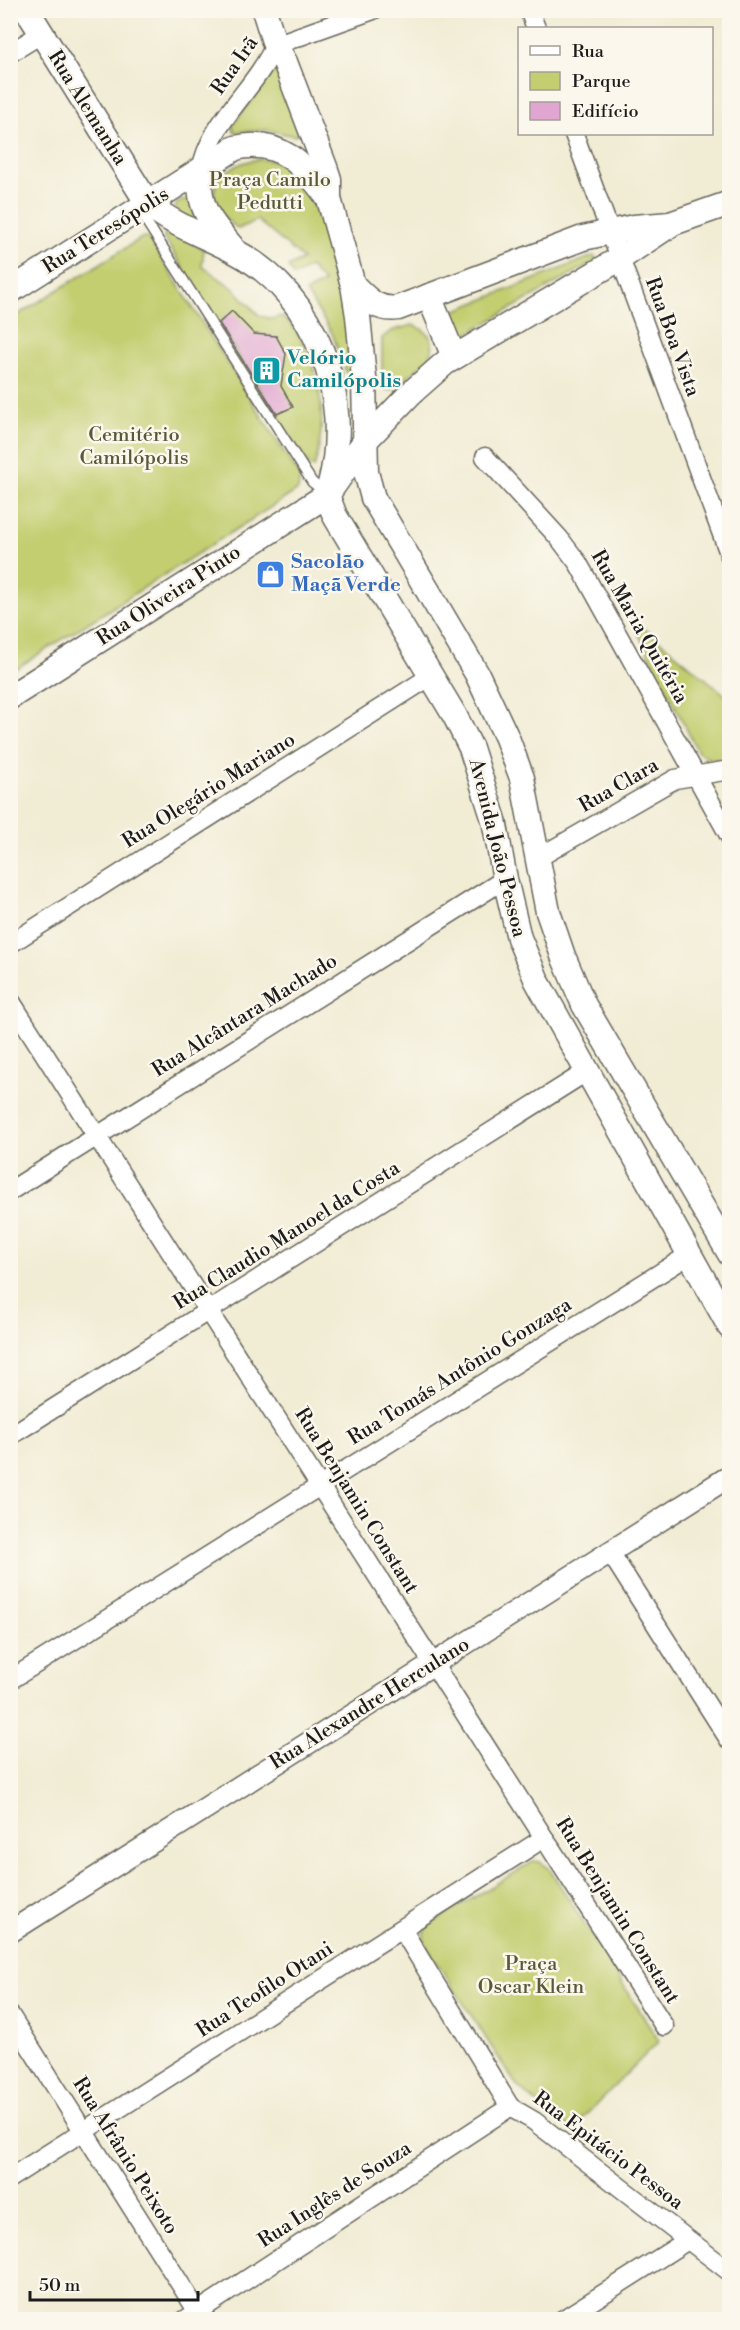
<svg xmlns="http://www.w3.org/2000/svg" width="740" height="2330" font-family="'Libre Bodoni',serif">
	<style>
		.green { fill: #c2ce70; stroke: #6f7546; stroke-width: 1.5 }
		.building { fill: #e0a5d1 }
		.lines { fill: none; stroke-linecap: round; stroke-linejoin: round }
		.service-casing { stroke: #67655c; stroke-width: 12 }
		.minor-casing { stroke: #67655c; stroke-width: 21 }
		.tertiary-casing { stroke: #67655c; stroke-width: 24 }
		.secondary-casing { stroke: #67655c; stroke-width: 27 }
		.service { stroke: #fff; stroke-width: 9 }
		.minor { stroke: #fff; stroke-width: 18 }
		.tertiary { stroke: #fff; stroke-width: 21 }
		.secondary { stroke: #fff; stroke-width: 24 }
		.labels { text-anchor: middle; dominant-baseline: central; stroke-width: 5; stroke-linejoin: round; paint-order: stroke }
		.street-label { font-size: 20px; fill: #1c1c1c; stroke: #fbf7ec }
		.park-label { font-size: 20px; fill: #565a39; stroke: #fbf7ec }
		.culture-label { font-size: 20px; font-weight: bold; fill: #0d838f; stroke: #fbf7ec; text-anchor: start }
		.shop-label { font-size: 20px; font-weight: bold; fill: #366cbe; stroke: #fbf7ec; text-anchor: start }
	</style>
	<rect width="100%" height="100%" fill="#fbf7ec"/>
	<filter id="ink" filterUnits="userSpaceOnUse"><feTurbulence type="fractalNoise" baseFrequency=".0167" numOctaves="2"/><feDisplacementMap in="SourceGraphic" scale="12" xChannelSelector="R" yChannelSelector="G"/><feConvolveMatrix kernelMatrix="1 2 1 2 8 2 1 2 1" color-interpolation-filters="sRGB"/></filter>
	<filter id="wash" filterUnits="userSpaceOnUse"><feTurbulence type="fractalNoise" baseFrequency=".008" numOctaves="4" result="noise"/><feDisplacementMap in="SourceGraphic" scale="24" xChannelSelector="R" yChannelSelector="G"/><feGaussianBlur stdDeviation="1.35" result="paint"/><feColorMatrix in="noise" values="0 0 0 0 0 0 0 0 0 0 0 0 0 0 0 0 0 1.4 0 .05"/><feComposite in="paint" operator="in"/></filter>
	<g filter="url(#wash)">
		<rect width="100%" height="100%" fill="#f1ecd4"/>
		<g class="green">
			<polygon points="275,68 301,132 294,136 268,130 234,132 233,125"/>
			<path d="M260 159C268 160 276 160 282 164 327 191 350 327 355 377L351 380 348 378 332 333 306 292 324 283 310 267 294 276 288 267 303 259 257 220 238 229C231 223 222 218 218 209 203 179 236 161 260 159Z"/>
			<polygon points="187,199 192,204 195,218 193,220 179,214 175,208 177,203"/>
			<path d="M166 230 204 249 202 266 233 288 260 316 273 319 281 316C291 321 296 331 302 341 323 379 327 426 314 468L308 465 164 238Z"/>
			<polygon points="143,237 149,239 300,477 298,490 11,672 11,319"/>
			<polygon points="593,256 596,257 595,261 465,335 461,333 452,314 454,311"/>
			<path d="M412 325C429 330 437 341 430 358L392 390H387L382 383V338L391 331Z"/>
			<path d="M632 621 649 632 729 698V756C715 762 710 761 698 752Z"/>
			<path d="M534 1861 540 1862 549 1868 659 2041 571 2130 526 2094 515 2083 425 1944C422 1936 423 1930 430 1924Z"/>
		</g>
		<g id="blocks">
			<polygon class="building" points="232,311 254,334 276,336 286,354 281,386 293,407 277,414 219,323"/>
		</g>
	</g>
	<g filter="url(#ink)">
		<use href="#blocks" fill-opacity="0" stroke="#67655c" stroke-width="1.5"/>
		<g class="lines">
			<defs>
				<polyline id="service" points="139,210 312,482 325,493"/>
				<g id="minor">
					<polyline points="529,10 536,28"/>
					<polyline points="10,53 41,34"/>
					<polyline points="574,134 730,556"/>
					<path d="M201 171C209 122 255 90 275 45L373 10"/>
					<polyline points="485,457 559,538 578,563 730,837"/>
					<polyline points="536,859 675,779 730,770"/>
					<polyline points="10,944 431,676"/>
					<polyline points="10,1000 664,2026"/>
					<polyline points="10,1191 505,879"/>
					<polyline points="10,1436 586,1072"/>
					<polyline points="610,1552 730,1741"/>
					<polyline points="10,1680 689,1255"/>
					<polyline points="402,1929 510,2107 534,2121 730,2272"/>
					<polyline points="10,2015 203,2320"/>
					<polyline points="10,2178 544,1838"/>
					<polyline points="185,2320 510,2107"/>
					<polyline points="562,2320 688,2240"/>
				</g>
				<polyline id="tertiary" points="10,1932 730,1476"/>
				<g id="secondary">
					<path d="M27 10 148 204C174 226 206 236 236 252 317 295 353 398 330 484"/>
					<polyline points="264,10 275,45 285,62 325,167 329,179 329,199 353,285 358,316 364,378 366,472 373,498 477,674 507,738 522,778 548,912 563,956 584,1005 730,1254"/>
					<path d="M201 171C196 207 211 222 232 247"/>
					<path d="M353 285C367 299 377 311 398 308L583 238 634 227 670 224"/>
					<path d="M10 291 235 148C280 137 305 166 329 199"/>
					<polyline points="429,296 454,357"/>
					<polyline points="327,495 335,516 455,716 471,748 494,820 505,879 519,938 537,981 730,1327"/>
					<polyline points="10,697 327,495 365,441 411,393 445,363 619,259 673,223 730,203"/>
				</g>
			</defs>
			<use href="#service" class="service-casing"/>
			<use href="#minor" class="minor-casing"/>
			<use href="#tertiary" class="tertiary-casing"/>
			<use href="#secondary" class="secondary-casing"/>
			<use href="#service" class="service"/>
			<use href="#minor" class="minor"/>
			<use href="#tertiary" class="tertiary"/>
			<use href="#secondary" class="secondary"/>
		</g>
	</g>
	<defs>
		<symbol id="building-square" viewBox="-11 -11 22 22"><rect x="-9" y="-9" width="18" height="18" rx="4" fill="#0f9aa8" stroke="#fbf7ec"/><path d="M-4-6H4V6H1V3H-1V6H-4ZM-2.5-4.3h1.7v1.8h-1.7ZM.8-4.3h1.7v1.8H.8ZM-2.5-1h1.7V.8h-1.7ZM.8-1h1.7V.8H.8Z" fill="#fff"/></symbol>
		<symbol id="shop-square" viewBox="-11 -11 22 22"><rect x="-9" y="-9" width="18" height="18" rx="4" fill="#3f7fe0" stroke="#fbf7ec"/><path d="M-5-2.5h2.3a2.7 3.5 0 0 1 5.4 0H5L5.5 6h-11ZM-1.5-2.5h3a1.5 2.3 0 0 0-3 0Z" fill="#fff"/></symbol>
	</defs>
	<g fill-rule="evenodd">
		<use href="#building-square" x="250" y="354" width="33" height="33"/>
		<use href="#shop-square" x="254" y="558" width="33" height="33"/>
	</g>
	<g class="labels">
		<g class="street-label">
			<text transform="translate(235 66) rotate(-55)">Rua Irã</text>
			<text transform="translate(87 108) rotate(58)">Rua Alemanha</text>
			<text transform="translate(106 231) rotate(-32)">Rua Teresópolis</text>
			<text transform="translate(672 337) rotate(70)">Rua Boa Vista</text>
			<text transform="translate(169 596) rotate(-33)">Rua Oliveira Pinto</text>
			<text transform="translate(639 627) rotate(60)">Rua Maria Quitéria</text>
			<text transform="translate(619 786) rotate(-30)">Rua Clara</text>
			<text transform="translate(209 791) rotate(-32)">Rua Olegário Mariano</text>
			<text transform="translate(497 848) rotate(76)">Avenida João Pessoa</text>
			<text transform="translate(245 1016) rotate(-32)">Rua Alcântara Machado</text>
			<text transform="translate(287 1236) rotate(-32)">Rua Claudio Manoel da Costa</text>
			<text transform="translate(460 1372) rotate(-32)">Rua Tomás Antônio Gonzaga</text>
			<text transform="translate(356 1501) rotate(58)">Rua Benjamin Constant</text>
			<text transform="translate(370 1704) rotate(-32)">Rua Alexandre Herculano</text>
			<text transform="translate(617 1911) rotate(58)">Rua Benjamin Constant</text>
			<text transform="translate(265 1990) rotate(-33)">Rua Teofilo Otani</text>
			<text transform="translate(608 2151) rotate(37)">Rua Epitácio Pessoa</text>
			<text transform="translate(125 2156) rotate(58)">Rua Afrânio Peixoto</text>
			<text transform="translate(335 2195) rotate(-33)">Rua Inglês de Souza</text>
		</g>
		<g class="park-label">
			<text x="270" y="180">Praça Camilo<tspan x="270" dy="23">Pedutti</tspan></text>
			<text x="134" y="435">Cemitério<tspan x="134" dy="23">Camilópolis</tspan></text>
			<text x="531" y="1964">Praça<tspan x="531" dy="23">Oscar Klein</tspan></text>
		</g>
		<g class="culture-label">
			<text x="287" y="358">Velório<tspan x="287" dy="23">Camilópolis</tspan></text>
		</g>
		<g class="shop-label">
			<text x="291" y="562">Sacolão<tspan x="291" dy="23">Maçã Verde</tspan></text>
		</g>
	</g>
	<rect width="740" height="2330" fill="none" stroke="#fbf7ec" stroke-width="36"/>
	<rect x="518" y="27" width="195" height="108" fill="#fbf7ec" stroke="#a29f99" stroke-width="1.5"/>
	<rect x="530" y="46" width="30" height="9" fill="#ffffff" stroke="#a29f99" stroke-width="1.5"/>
	<text x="572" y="57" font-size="18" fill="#1c1c1c">Rua</text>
	<rect x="530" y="72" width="30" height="18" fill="#c2ce70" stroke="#a29f99" stroke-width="1.5"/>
	<text x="572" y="87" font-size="18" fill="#1c1c1c">Parque</text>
	<rect x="530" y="102" width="30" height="18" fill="#e0a5d1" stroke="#a29f99" stroke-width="1.5"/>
	<text x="572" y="117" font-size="18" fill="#1c1c1c">Edifício</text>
	<path d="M30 2291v9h168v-9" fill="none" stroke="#1c1c1c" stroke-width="3"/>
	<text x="39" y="2291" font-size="18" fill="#1c1c1c" stroke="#fbf7ec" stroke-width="4.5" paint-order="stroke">50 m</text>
</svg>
